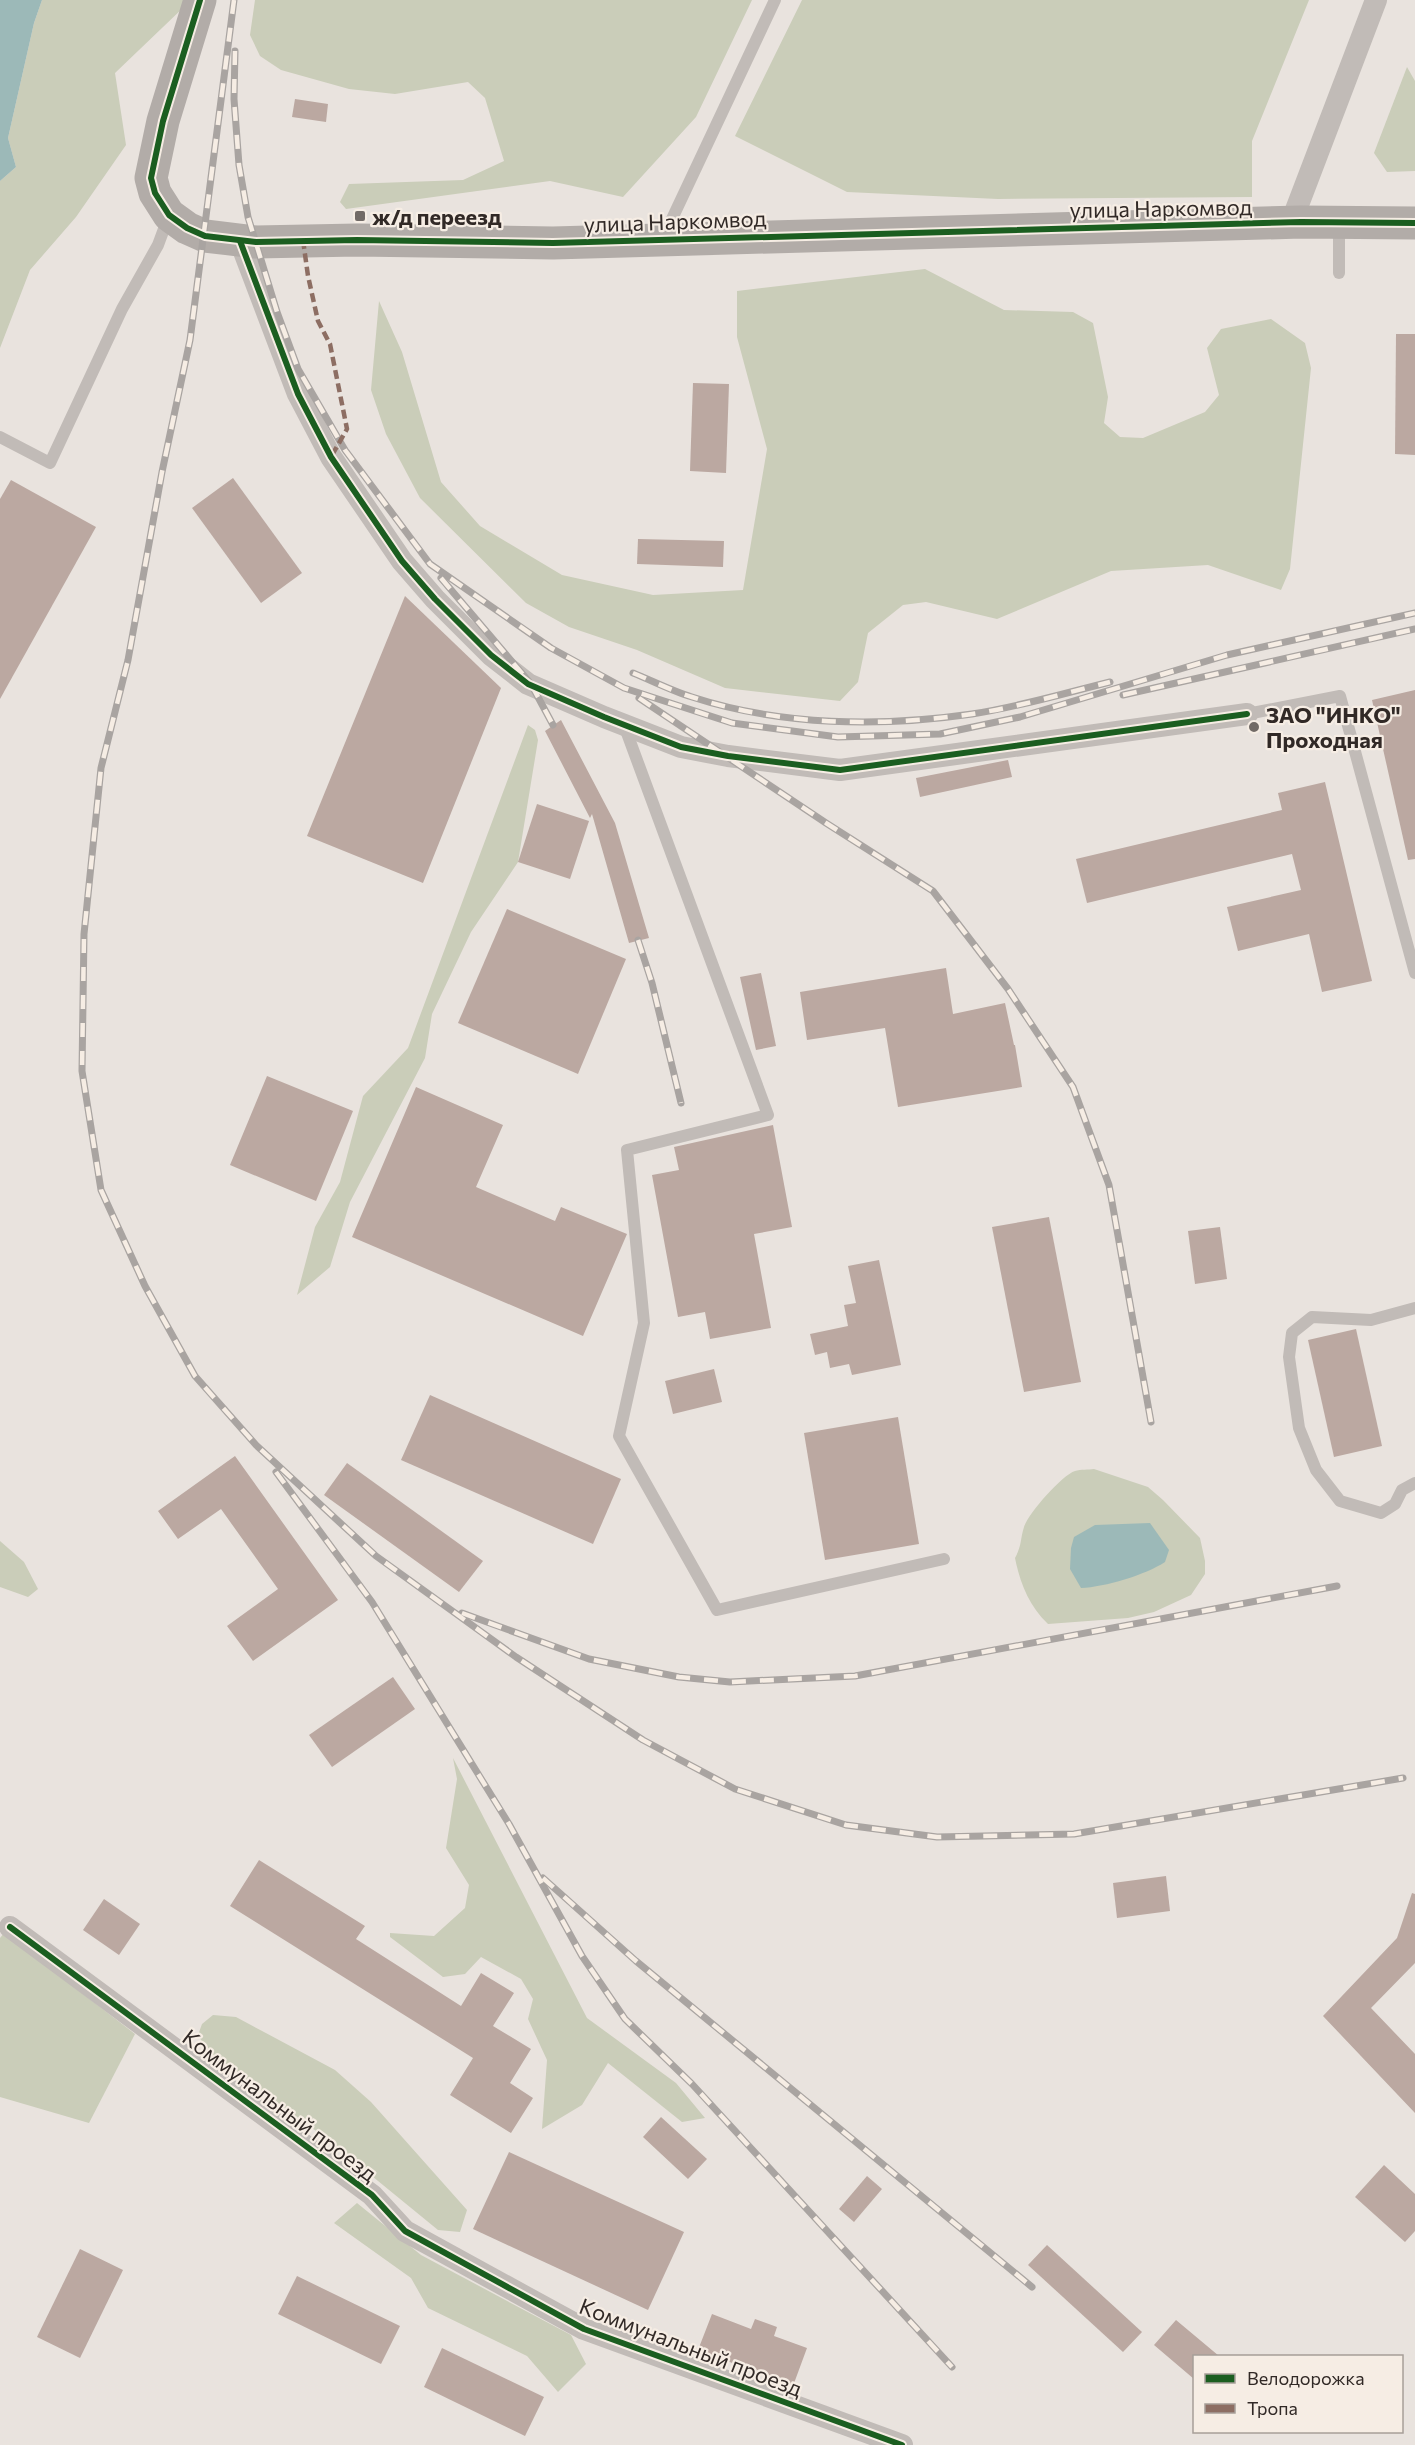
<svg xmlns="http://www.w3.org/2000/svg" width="1415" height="2445" font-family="Commissioner,sans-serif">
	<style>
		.green { fill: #cacdb9 }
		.water { fill: #9cb9b8 }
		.building { fill: #bba8a1 }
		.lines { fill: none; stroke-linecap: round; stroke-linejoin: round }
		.lane { stroke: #c1bbb7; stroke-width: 12 }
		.street { stroke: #c1bbb7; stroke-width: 22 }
		.secondary { stroke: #b2aca8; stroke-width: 33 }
		.rail-casing { stroke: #a9a4a1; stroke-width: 7 }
		.rail { stroke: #f6ede4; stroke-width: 4.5; stroke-dasharray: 14; stroke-linecap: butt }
		.quiet { stroke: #8d6e63; stroke-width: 4.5; stroke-dasharray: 9 4.5; stroke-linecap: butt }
		.cycleway-casing { stroke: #f6ede4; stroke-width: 10 }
		.cycleway { stroke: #1b5e20; stroke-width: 6 }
		.poi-dot { fill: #716a66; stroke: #f6ede4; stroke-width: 2 }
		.labels { text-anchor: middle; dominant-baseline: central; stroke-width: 4.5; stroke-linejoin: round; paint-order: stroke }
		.street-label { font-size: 22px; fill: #312926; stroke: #f6ede4 }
		.poi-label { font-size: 22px; font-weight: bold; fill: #312926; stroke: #f6ede4; text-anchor: start }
	</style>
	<rect width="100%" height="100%" fill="#e9e3de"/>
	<g class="green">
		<polygon points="42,0 186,0 186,5 115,73 126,145 76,217 30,270 0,348 0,181 16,167 8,138 34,23"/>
		<polygon points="255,0 752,0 696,117 623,197 550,181 346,209 340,202 349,184 463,180 504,161 485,98 468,82 395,94 349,89 281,70 260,56 250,35"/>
		<polygon points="802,0 1309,0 1252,141 1252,197 998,199 847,192 735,136"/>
		<polygon points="1407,67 1415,81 1415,171 1387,172 1374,153"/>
		<polygon points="925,269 1004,310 1073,312 1093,323 1108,397 1104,423 1120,437 1143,438 1205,412 1219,395 1207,348 1221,329 1271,319 1305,343 1311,368 1290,569 1281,590 1208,565 1111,571 997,619 926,602 903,605 868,633 858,682 840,701 725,688 637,650 569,627 526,603 420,498 386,434 371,390 379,301 402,352 441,482 480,526 562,575 653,595 743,590 767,449 737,337 737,291"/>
		<polygon points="528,725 535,730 538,740 518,862 471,932 432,1014 425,1058 350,1202 330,1267 297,1295 315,1227 340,1182 363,1096 408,1048"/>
		<path d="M1094 1469 1148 1487 1163 1500 1200 1538 1205 1561V1574L1191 1595 1154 1612 1128 1618 1048 1624C1029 1606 1020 1583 1015 1558 1022 1545 1020 1540 1024 1527 1028 1514 1062 1475 1075 1471 1081 1469 1088 1470 1094 1469Z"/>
		<polygon points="0,1541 24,1562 38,1589 28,1597 0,1587"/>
		<polygon points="453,1758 587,2018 676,2083 705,2118 682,2122 608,2063 582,2105 542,2129 547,2060 528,2019 533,1999 521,1979 481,1957 465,1974 443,1977 390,1937 390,1933 434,1936 465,1908 469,1885 446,1848 457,1779"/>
		<polygon points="4,1933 135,2034 89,2123 0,2097 0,1938"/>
		<polygon points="213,2015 236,2017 335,2070 371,2102 467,2210 460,2232 438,2230 323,2136 209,2053 198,2035 202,2024"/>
		<polygon points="357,2203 421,2255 571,2335 586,2364 558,2392 527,2356 428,2308 411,2278 334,2223"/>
	</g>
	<g class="water">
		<polygon points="0,0 42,0 34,23 8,138 16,167 0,181"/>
		<path d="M1150 1523 1169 1550 1165 1562C1145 1575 1105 1587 1081 1588L1070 1569 1071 1548 1074 1537 1095 1525Z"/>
	</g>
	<g class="building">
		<polygon points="295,99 328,104 326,122 292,117"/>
		<polygon points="1396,334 1415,334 1415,455 1395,454"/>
		<polygon points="693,383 729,384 726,473 690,471"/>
		<polygon points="233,478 302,573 261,603 192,508"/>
		<polygon points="11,480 96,527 0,699 0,499"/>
		<polygon points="638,539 724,541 723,567 637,564"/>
		<polygon points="405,596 501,688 423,883 307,836"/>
		<polygon points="1415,690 1415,859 1408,860 1372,700"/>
		<polygon points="561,720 615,823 649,938 629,943 592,814 590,818 545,731"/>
		<polygon points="1008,760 1012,777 920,797 916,778"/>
		<polygon points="1325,782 1372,981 1322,992 1309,934 1238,951 1227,907 1301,890 1292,854 1087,903 1076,859 1282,810 1278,793"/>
		<polygon points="537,804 589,821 570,879 518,862"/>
		<polygon points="507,909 626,959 578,1074 458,1023"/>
		<polygon points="946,968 953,1014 1005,1003 1014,1045 1015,1045 1022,1087 898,1107 885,1028 807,1040 800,992"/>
		<polygon points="761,973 776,1046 756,1050 740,977"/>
		<polygon points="267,1076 353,1111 316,1201 230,1165"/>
		<polygon points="416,1087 503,1125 476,1187 555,1221 561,1207 627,1234 583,1336 352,1237"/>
		<polygon points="773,1125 792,1227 754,1234 771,1328 710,1339 705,1312 678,1317 652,1175 679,1170 674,1147"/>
		<polygon points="1049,1217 1081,1382 1024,1392 992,1227"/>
		<polygon points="1220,1227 1227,1279 1195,1284 1188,1231"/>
		<polygon points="879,1260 901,1365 852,1375 849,1364 830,1368 827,1352 815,1355 810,1334 848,1326 844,1305 856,1303 848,1266"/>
		<polygon points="1356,1329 1382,1446 1334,1457 1308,1340"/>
		<polygon points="714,1369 722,1402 673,1414 665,1381"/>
		<polygon points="430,1395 621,1479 593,1544 401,1460"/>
		<polygon points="898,1417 919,1544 825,1560 804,1433"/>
		<polygon points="235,1456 338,1600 253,1661 227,1626 278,1589 221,1509 178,1539 158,1511"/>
		<polygon points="347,1463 483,1561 459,1592 324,1495"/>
		<polygon points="393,1677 415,1709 332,1767 309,1735"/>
		<polygon points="259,1860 365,1926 356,1939 461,2006 481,1973 514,1993 493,2026 531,2049 510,2083 533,2098 511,2133 450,2095 473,2058 230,1906"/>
		<polygon points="1166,1876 1170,1911 1117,1918 1113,1883"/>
		<polygon points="1412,1893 1415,1894 1415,1963 1371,2008 1415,2054 1415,2113 1323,2016 1397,1938"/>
		<polygon points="104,1899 140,1924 119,1955 83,1930"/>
		<polygon points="661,2117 707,2159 688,2179 643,2137"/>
		<polygon points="509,2152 684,2232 648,2310 473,2229"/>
		<polygon points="1384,2165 1415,2194 1415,2231 1405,2242 1355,2197"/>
		<polygon points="867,2176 882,2189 854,2222 839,2209"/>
		<polygon points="1047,2245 1142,2332 1123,2352 1028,2265"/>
		<polygon points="80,2249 123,2270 80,2358 37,2337"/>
		<polygon points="297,2276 400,2326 381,2364 278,2314"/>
		<polygon points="712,2314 751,2329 755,2319 777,2327 774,2336 807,2348 793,2386 698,2350"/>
		<polygon points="1176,2320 1219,2356 1194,2356 1194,2379 1154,2345"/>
		<polygon points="442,2348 544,2397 525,2436 424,2387"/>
	</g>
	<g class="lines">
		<g class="lane">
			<polyline points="663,238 775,0"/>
			<polyline points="1339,273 1339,223"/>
			<polyline points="0,437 50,463 122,309 158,245 168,218"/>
			<polyline points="1247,714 1340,696 1415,973"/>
			<polyline points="624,725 768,1115 627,1150 644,1323 619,1436 717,1610 944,1559"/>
			<polyline points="1415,1308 1371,1320 1312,1317 1292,1333 1289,1357 1299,1428 1316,1470 1340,1501 1381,1513 1395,1504 1402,1490 1415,1483"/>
		</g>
		<g class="street">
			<polyline points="1291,223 1376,0"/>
			<polyline points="240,241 298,394 331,457 402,561 435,599 491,655 528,684 604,717 681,747 728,756 840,770 1247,714"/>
			<polyline points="10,1927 372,2195 405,2231 584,2329 902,2445"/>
		</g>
		<polyline class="secondary" points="200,0 163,121 151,178 155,193 169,215 187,228 205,236 256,242 357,240 553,243 1301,222 1415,223"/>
		<defs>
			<g id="rail">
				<polyline points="234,0 190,340 162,472 128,660 101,768 84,934 82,1071 101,1190 145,1286 195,1376 256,1445 376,1556 516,1657 643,1740 735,1789 846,1825 937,1837 1074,1834 1403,1778"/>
				<polyline points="235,51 234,99 239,165 248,217 277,312 298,369 345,450 430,564 551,648 624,688 732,723 838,737 940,734 1020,717 1227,655 1415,613"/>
				<polyline points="441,578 531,684 553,725"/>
				<path d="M633 673C653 681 672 691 692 697 781 726 881 727 972 714 1019 707 1065 693 1110 682"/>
				<polyline points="1123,695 1415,629"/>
				<polyline points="639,698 826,823 933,891 1008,989 1073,1087 1109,1185 1151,1422"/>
				<polyline points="638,940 652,983 681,1103"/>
				<polyline points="276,1472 372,1602 509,1824 582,1956 625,2019 692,2084 952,2367"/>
				<polyline points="462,1613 589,1659 679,1677 730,1682 855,1676 1337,1586"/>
				<polyline points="543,1878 636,1961 1032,2287"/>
			</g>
		</defs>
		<use href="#rail" class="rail-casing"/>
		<use href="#rail" class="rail"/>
		<polyline class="quiet" points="303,240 308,276 318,321 330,344 347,429 331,457"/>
		<defs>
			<g id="cycleway">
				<polyline points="200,0 163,121 151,178 155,193 169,215 187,228 205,236 256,242 357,240 553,243 1301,222 1415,223"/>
				<polyline points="240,241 298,394 331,457 402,561 435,599 491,655 528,684 604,717 681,747 728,756 840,770 1247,714"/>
				<polyline points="10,1927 372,2195 405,2231 584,2329 902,2445"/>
			</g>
		</defs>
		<use href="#cycleway" class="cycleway-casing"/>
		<use href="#cycleway" class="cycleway"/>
	</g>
	<g class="poi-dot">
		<rect x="354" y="210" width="12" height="12" rx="3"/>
		<circle cx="1254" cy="727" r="6"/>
	</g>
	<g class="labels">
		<g class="street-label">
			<text transform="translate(1161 208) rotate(-1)">улица Наркомвод</text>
			<text transform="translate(675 221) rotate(-2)">улица Наркомвод</text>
			<text transform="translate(280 2105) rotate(37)">Коммунальный проезд</text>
			<text transform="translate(691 2347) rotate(21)">Коммунальный проезд</text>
		</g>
		<g class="poi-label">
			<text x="372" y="216">ж/д переезд</text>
			<text x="1266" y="714">ЗАО "ИНКО"<tspan x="1266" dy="25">Проходная</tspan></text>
		</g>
	</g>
	<rect x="1193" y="2355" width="210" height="78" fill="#f6ede4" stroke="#a79f98" stroke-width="1.5"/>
	<rect x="1205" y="2374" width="30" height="9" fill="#1b5e20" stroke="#a79f98" stroke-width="1.5"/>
	<text x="1247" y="2385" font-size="18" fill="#312926">Велодорожка</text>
	<rect x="1205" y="2404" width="30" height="9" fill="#8d6e63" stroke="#a79f98" stroke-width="1.5"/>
	<text x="1247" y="2415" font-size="18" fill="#312926">Тропа</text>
</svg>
